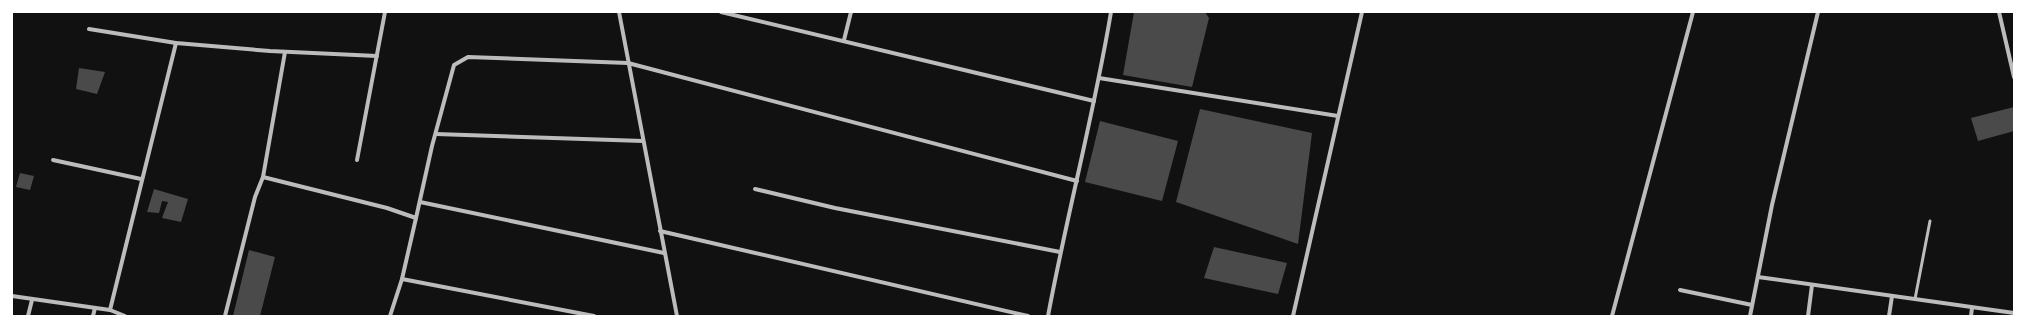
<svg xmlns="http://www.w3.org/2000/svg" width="2026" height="328" font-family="Figtree,sans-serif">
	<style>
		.building { fill: #4a4a4a }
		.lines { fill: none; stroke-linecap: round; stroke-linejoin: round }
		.service { stroke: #bcbcbc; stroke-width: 3 }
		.minor { stroke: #bcbcbc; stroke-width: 4 }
	</style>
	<rect width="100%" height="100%" fill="#111"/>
	<g class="building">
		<polygon points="1134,12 1205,12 1209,18 1192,87 1123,75"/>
		<polygon points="79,68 105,72 97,94 76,89"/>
		<polygon points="2014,107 2014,131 1978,141 1971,118"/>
		<polygon points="1200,109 1312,133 1298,244 1176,202"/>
		<polygon points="1100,121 1178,141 1162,201 1085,182"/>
		<polygon points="20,173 34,176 30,190 16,187"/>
		<polygon points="154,189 188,199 181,222 162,218 168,202 162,201 159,213 147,212"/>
		<polygon points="1214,247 1287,263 1278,294 1204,278"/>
		<polygon points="249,250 275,257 260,316 233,316"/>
	</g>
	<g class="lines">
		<polyline class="service" points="1915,299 1930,221"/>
		<g class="minor">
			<polyline points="619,12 677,316"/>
			<polyline points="721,12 1094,101"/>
			<polyline points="1999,12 2014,77"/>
			<polyline points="89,29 176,43 270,51 377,56"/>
			<polyline points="844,40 851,12"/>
			<polyline points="1099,78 1338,116"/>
			<polyline points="436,134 643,141"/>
			<polyline points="53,160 141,179"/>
			<polyline points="357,160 385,12"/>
			<polyline points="263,177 387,208 416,218 432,146 454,65 468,57 628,63 1077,181"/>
			<polyline points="755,189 835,208 1060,252"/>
			<polyline points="420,202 664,253"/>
			<polyline points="660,231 1028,316"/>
			<polyline points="1758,277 2014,313"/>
			<polyline points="402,279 594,316"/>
			<polyline points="1680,290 1752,305"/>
			<polyline points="12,296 110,310 125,316"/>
			<polyline points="110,310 176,43"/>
			<polyline points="28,316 32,300"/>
			<polyline points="93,316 95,308"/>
			<polyline points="225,316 255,197 263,177 285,52"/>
			<polyline points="390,316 402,279 416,218"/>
			<path d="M1048 316C1067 214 1094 114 1111 12"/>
			<polyline points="1293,316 1362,12"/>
			<polyline points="1612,316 1693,12"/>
			<polyline points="1750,316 1772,205 1818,12"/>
			<polyline points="1808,316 1812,285"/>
			<polyline points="1889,316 1892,296"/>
			<polyline points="1971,316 1972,308"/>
		</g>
	</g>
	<rect width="2026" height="328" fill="none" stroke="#ffffff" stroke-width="26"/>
</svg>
